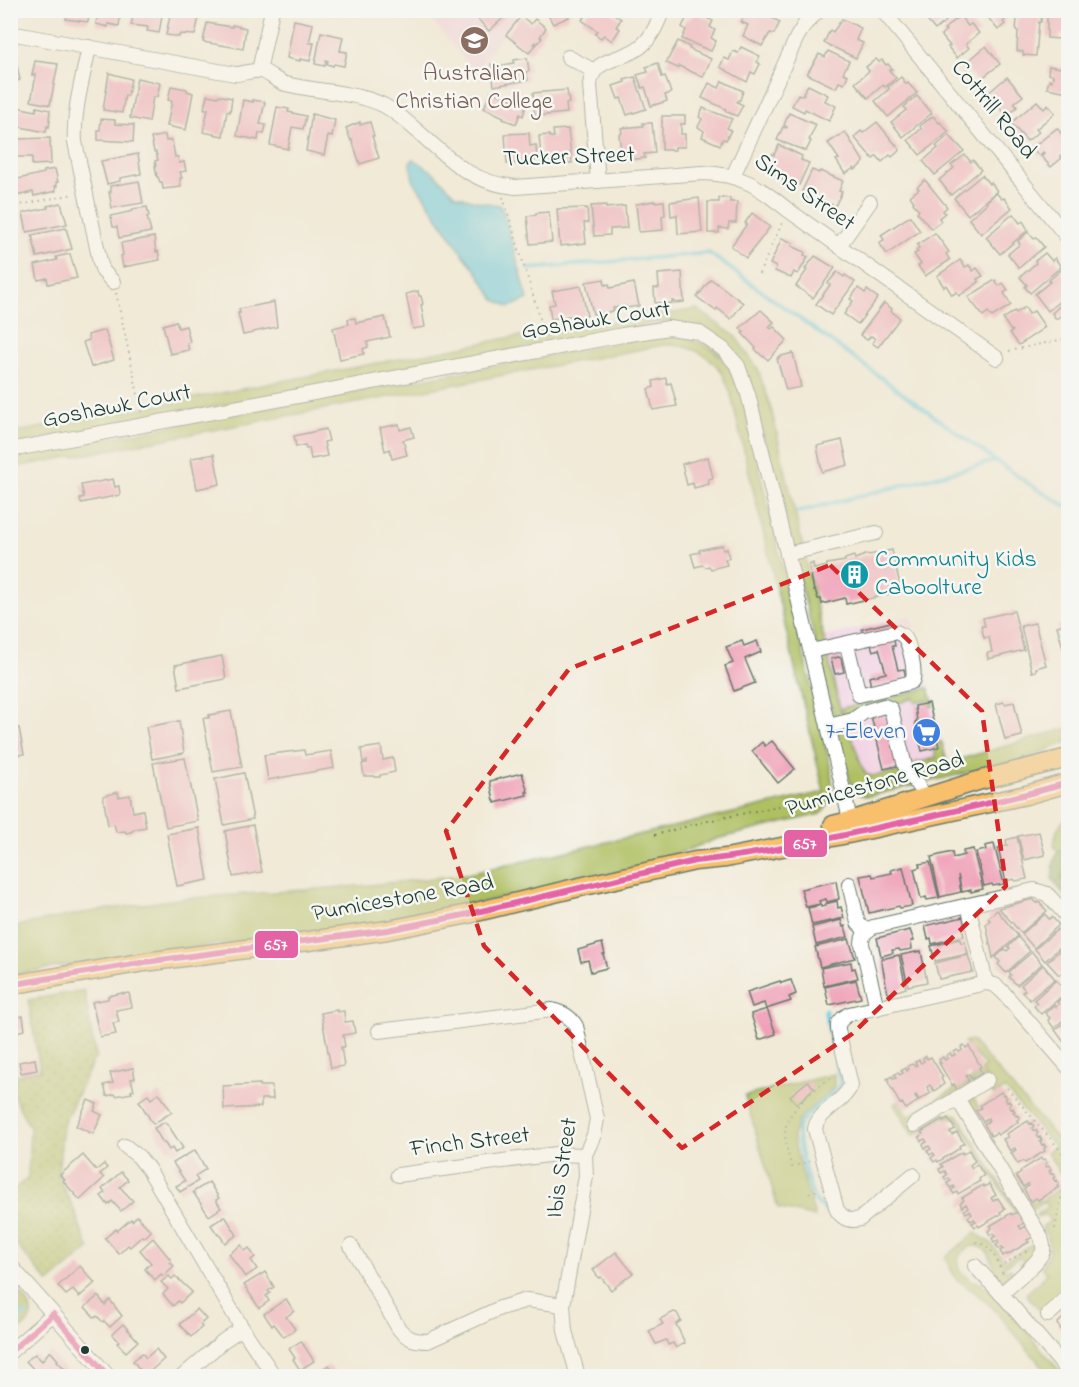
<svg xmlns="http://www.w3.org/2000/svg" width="1079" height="1387" font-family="'Indie Flower',sans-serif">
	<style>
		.built { fill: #f2cfe2 }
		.green { fill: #afbf62; stroke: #677e4b; stroke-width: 1.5 }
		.forest { fill: url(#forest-firs); stroke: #557246; stroke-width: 1.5 }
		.park { fill: url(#park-dots); stroke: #677e4b; stroke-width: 1.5 }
		.water { fill: #62c8df; stroke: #40828a; stroke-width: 1.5 }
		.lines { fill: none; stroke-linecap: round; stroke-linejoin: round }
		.stream { stroke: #62c8df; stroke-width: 4 }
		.building { fill: #f0a0b8 }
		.minor-casing { stroke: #687a6d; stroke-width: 16 }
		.major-casing { stroke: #687a6d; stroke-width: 21 }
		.path { stroke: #687a6d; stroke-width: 2; stroke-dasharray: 1.5 4.5; stroke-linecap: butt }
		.minor { stroke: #fff; stroke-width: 14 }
		.major { stroke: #f8bf6c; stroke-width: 18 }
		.bus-1-casing { stroke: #f6f6f2; stroke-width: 10 }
		.bus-1 { stroke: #e463a4; stroke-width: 6 }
		.marked { fill: none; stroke: #d62828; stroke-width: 4.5; stroke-dasharray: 12 8; stroke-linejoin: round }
		.bus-dot { fill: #1f3d34; stroke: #f6f6f2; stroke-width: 2 }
		.labels { text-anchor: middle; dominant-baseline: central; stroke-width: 5; stroke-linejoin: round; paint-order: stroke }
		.education-label { font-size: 24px; fill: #785e54; stroke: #f6f6f2 }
		.street-label { font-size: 24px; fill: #1f3d34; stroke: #f6f6f2 }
		.culture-label { font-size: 24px; fill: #0d838f; stroke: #f6f6f2; text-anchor: start }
		.shop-label { font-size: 24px; fill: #366cbe; stroke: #f6f6f2; text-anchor: end }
		.line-badge { stroke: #f6f6f2; stroke-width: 2 }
		.badge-label { font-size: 16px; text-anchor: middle; font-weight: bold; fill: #fff }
	</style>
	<defs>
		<pattern id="forest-firs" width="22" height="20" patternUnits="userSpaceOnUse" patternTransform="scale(1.5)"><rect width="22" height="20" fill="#8ba658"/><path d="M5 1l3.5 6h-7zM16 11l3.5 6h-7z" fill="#71884a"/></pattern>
		<pattern id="park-dots" width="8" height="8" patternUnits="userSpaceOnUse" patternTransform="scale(1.5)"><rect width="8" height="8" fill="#afbf62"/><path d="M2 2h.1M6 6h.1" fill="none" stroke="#8e9c52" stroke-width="1.8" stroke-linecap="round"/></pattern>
	</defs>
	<rect width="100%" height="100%" fill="#f6f6f2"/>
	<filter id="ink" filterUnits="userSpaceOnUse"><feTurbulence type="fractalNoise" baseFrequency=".0167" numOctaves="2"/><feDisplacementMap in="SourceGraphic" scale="12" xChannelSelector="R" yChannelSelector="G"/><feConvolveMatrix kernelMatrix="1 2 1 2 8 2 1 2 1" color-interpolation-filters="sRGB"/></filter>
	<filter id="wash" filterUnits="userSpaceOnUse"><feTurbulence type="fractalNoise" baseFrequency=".008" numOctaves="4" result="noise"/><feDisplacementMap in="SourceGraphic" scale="24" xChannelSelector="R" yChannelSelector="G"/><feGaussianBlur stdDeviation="1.35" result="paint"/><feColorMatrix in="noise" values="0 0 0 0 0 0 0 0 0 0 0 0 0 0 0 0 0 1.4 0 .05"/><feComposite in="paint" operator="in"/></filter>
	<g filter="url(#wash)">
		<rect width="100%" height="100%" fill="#f1ead7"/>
		<g class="built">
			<polygon points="424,11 521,11 475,72"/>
			<polygon points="911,615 947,763 868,780 853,755 840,709 822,638"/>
		</g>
		<g class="green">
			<path d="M697 309 735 336 758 369 772 412 840 709 847 732 851 734 862 767 866 774 872 776 893 772 898 773 916 769 915 763 936 758 934 748 939 747 938 742H942L947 763 1068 728V742L1024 759 869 796C859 796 856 793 851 785L749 378 684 324 668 321 655 323 11 445V433L508 338Z"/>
			<path d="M671 335C708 341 725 354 740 389L831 769C832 789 836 801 820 814L716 839 651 864 407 919 106 959 11 975V927L83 913 177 899 370 885 468 874 824 792 730 391C727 385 725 379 722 373 709 353 687 344 664 345L11 468V456L652 336Z"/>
			<polygon points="929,688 934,706 930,707 927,700 915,702 913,698 900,703 896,701 858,710 843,716 842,708"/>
			<path d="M1068 817V866L1065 861 1064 849 1058 851 1054 846C1056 832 1056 826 1068 817Z"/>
			<path d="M971 1040 1068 1151V1232L1067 1234 1068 1236V1291L1043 1314 1026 1294 1047 1274 1041 1267C1052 1252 1051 1242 1042 1227L1050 1221 1045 1214 1036 1218 1037 1214 1048 1207 1045 1202 1034 1209 1030 1208 969 1105 971 1099 973 1097 979 1108 974 1111 1030 1204 1038 1200 1039 1202 1060 1189 1062 1177 1047 1152 1055 1147 1005 1089 993 1095 988 1088 992 1085 985 1076 910 1121 917 1131C929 1124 945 1109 958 1115L1017 1211 1015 1212 956 1117 951 1119 949 1117 946 1118 945 1117 913 1136 894 1104 899 1101 908 1117 956 1088 957 1089 969 1083V1081L983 1072 981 1069 985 1066 964 1042Z"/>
			<polygon points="834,1074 834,1086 828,1094 802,1116 798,1122 793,1137 799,1162 815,1217 778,1208 745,1096"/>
			<path d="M975 1233 991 1243 1004 1261 1036 1242C1037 1253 1029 1259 1021 1266L1020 1264 1023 1260 1020 1257 1003 1267 1006 1271 1010 1268 1014 1272 1004 1280C990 1274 995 1247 975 1246 970 1246 966 1249 962 1252 957 1258 958 1264 959 1270L971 1280 983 1285 995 1294 1064 1376H1050L993 1308 976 1293 956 1279 945 1258Z"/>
			<path d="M10 1283C19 1292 38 1307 29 1321 25 1327 16 1333 11 1338V1305L15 1301 11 1296Z"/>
		</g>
		<polygon class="forest" points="1064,849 1065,861 1068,866 1068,900 1052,879 1054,860 1058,851"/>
		<polygon class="park" points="84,990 93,1042 97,1058 94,1059 63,1125 58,1176 74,1209 87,1245 90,1248 49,1283 11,1239 11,1192 28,1177 30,1128 11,1091 11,1076 40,1070 28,1000"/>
		<polygon class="water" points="414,159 433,172 456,195 479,202 499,205 503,211 528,299 510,307 495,300 475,269 462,253 413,180 410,162"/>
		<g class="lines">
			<g class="stream">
				<polyline points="528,269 709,253 996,461 1035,488 1068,507"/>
				<polyline points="798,512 995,461"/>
				<path d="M825 1010 840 1081 839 1087C829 1096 804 1115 799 1126 794 1136 809 1187 814 1198 817 1204 823 1208 827 1212"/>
				<polyline points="10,1325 26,1313"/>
			</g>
		</g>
		<g id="blocks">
			<g class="building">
				<polygon points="68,10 90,10 88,22 66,19"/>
				<polygon points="98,10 121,10 119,26 108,24 108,27 96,24"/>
				<polygon points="137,10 163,10 159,33 147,31 148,27 131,25 134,11"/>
				<polygon points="171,10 187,10 200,13 195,35 180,34 179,37 166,35"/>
				<polygon points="477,10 512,10 489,31 473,14"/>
				<polygon points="547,10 574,10 568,14 569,17 553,24 546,11"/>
				<polygon points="589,10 608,10 621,19 616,27 620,29 612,41 604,35 601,38 595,34 597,31 582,20"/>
				<polygon points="747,10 755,10 780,22 774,34 770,33 762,46 743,36 748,25 741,22"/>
				<polygon points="918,10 950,10 942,17 946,21 935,30"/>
				<polygon points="982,10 1013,10 1006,17 1007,18 1003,22 1005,24 998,30"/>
				<polygon points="1047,10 1068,10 1068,35 1060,35 1060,39 1047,38"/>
				<polygon points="1032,11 1042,12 1041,22 1039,22 1036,56 1023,55 1023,52 1017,51 1018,31 1016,31 1017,18 1019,19 1020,13 1031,14"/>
				<polygon points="694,12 713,21 710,27 715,30 711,38 716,41 711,51 682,39 686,30 682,27 687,17 690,19"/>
				<polygon points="521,16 531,24 535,19 546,28 540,37 542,38 537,44 535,42 534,44 536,45 529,53 506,35"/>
				<polygon points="960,16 968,26 971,24 979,33 966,44 969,48 957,58 948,47 950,46 941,35 946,30 944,29"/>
				<polygon points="842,19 861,28 856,40 863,43 856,58 824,43 830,30 833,32"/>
				<polygon points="294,20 313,24 309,43 314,43 310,61 300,59 300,61 287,58"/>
				<polygon points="207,23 232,27 232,25 246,28 243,49 203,42"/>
				<polygon points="321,32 343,37 340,51 347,52 344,66 334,64 333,66 327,64 328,61 326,60 325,66 315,64"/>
				<polygon points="678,41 690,47 689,49 711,59 703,77 679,66 678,68 666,63"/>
				<polygon points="986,46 1000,64 977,82 969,73 966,63"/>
				<polygon points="741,47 760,56 757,62 760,64 755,74 751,72 747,82 720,67 724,58 729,60 733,51 738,53"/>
				<polygon points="828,51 849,61 843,73 848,75 844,84 839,82 836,88 807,74 819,54 825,57"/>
				<polygon points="527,58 529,71 526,72 528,80 494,86 491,64 497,63 498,66 514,63 514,60"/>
				<polygon points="876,59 879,62 882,60 886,65 888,64 892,69 889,70 896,78 885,87 883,85 868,98 855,83 869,71 866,67"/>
				<polygon points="16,60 20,80 10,82 10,61"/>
				<polygon points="35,61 58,64 50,105 31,101 36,75 32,75"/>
				<polygon points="658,63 662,77 665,76 671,93 665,95 667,101 651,106 645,87 642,88 637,75 648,72 646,67"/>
				<polygon points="1049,66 1068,69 1068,92 1047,88 1049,80 1052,81 1053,75 1048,74"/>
				<polygon points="109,73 131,79 128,96 125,95 122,113 103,110"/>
				<polygon points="635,77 646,109 627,115 621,98 618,99 613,86 625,82 624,80"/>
				<polygon points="901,77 906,84 908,83 917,93 888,117 875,101 889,89 888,87"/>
				<polygon points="1007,77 1023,96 1014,103 1017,107 1007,116 987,94"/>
				<polygon points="137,78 160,83 157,97 153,97 149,122 130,118"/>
				<polygon points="722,81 743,91 740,100 739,100 737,102 743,105 737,116 725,111 726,109 702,98 709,83 719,88"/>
				<polygon points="808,85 828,95 825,101 836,106 829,121 805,109 804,112 792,106 798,94 802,96 804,94 803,93"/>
				<polygon points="171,86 187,89 187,91 193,93 186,130 167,126 172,101 168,100"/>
				<polygon points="567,90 569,103 566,104 567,113 535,116 533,93"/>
				<polygon points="491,91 526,105 523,116 520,114 516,124 503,119 504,117 484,108"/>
				<polygon points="207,95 218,97 219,95 232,98 230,112 227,111 223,136 203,132 208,109 204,109"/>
				<polygon points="917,96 932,113 903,137 891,122 906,110 904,107"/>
				<polygon points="243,100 253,102 253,100 265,102 260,124 266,125 264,134 259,133 258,140 237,136"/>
				<polygon points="1037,101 1044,109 1048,105 1055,113 1036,129 1039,132 1027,141 1011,123"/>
				<polygon points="12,106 36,111 37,107 50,110 49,120 50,120 49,127 47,126 46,132 10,125"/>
				<polygon points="277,107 289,109 288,112 306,116 303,129 292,127 288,149 270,145"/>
				<polygon points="703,108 732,119 727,128 731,130 726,140 723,139 720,145 702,137 704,131 698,127 702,119 699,117"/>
				<polygon points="789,113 816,125 809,140 811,141 806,151 777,140 783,127 786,128 787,127 784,125"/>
				<polygon points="312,114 335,120 332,137 328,136 324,155 306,151"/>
				<polygon points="662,116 685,116 685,124 681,124 681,134 685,134 685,147 675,147 675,150 662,150"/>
				<polygon points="933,116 939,123 940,122 949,132 920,155 908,140 921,129 920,126"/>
				<polygon points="101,119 115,120 115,124 134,125 133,142 98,140 98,130 100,130"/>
				<polygon points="360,122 360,125 370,122 374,136 372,136 379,158 360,164 352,140 351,141 346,128"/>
				<polygon points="877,122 900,150 892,157 890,155 882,162 877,156 873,159 854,137 861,131 863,133"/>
				<polygon points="643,123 652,123 655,153 644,154 645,158 627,160 626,154 621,154 619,134 622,133 621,128 643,126"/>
				<polygon points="1057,128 1068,142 1068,148 1060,156 1062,158 1051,167 1041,156 1044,153 1043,152 1039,156 1032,148"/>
				<polygon points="568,129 572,163 561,163 560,161 556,161 552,162 552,164 542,165 539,136 549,135 550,137 554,137 553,130"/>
				<polygon points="845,132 864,162 855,170 854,168 845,174 836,160 839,159 828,143"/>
				<polygon points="529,133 530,146 536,145 537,160 526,161 526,163 518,162 518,163 507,164 505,134"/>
				<polygon points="165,135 166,141 172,140 175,157 178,157 179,163 184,162 186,171 180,172 182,178 180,178 181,187 163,189 162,182 160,182 158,177 157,177 155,166 156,166 155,161 158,160 156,152 154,152 151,138"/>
				<polygon points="949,135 964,151 935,175 923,161 938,148 936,146"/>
				<polygon points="50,138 51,164 32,165 32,157 16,157 16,139"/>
				<polygon points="779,145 802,156 801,160 809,163 799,185 792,182 791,184 782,180 783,177 769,171 771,167 766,165 772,154 774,155"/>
				<polygon points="138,154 141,174 120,178 120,181 107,184 101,161"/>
				<polygon points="965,155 971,162 973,160 981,170 951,195 939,180 954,168 951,165"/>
				<polygon points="55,169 58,182 56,182 57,186 55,186 56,191 34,196 33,192 16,196 13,185 15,184 14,180 44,173 44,171"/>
				<polygon points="812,170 819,173 820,171 843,181 839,191 842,192 835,206 817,198 815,202 806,198 808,194 802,191"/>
				<polygon points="982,175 989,184 991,182 997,191 968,215 954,198"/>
				<polygon points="925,180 947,207 943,211 945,213 939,218 941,221 931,229 917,212 919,210 913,203 914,202 910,196 919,189 917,187"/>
				<polygon points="139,181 143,203 112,208 109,192 111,192 110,186"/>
				<polygon points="996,193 1002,199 1004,198 1012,208 981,234 969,219 987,203 986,202"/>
				<polygon points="699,198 702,232 678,234 677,215 671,216 670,202"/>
				<polygon points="719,198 730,198 730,202 737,202 736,223 729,223 728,229 719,228 719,233 708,233 708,202 719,202"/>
				<polygon points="654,201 654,202 664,201 665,215 662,216 663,230 639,232 636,204"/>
				<polygon points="61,203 67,224 27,232 23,213 48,208 47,206"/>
				<polygon points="606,205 606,208 625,206 627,228 610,229 610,235 594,236 591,206"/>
				<polygon points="147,207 149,216 147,217 151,232 119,238 117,227 113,227 111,216 133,211 133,209"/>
				<polygon points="587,208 588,223 584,223 586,243 560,246 557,209"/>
				<polygon points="549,212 552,242 530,244 527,216 536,215 536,213"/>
				<polygon points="752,213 770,227 746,258 731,246 747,224 745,223"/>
				<polygon points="1013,214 1020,223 1023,221 1028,230 1000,254 986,237"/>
				<polygon points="910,216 920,231 887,254 879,243 884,240 881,235"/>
				<polygon points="66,228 72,249 37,257 32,235"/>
				<polygon points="1028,232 1034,239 1036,237 1044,247 1019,268 1008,254 1020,244 1018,241"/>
				<polygon points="935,233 949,252 946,254 950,260 925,276 918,266 921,264 914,254 918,252 916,250 919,248 917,245"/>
				<polygon points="154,237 156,252 158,251 160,260 123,267 121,256 123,255 121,243"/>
				<polygon points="782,238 793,243 792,246 805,252 804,255 808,257 798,274 794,272 791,278 775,271 776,267 770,264"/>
				<polygon points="1045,253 1052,261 1055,258 1061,267 1030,293 1025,287 1027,285 1020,277 1036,263 1035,261"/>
				<polygon points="70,254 77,278 48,284 47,278 38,280 35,265 57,260 56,257"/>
				<polygon points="815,256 835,268 813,298 796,286 807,270 805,269"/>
				<polygon points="960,260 965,267 969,265 973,271 977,268 983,276 977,279 979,282 959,296 957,292 952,295 946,285 944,287 937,276"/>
				<polygon points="1061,270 1067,277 1068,276 1068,294 1048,311 1035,294 1050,282 1048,281"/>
				<polygon points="682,272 684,302 674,303 674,301 672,301 672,303 666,304 666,302 655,303 654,288 659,288 658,274"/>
				<polygon points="837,272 844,277 845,275 855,282 831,315 816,304 830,285 828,283"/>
				<polygon points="604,279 605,285 609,284 610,288 634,283 639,306 626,308 626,306 613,308 614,310 606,313 593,314 586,282"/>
				<polygon points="711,279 743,303 731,319 717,308 716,311 697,297"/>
				<polygon points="995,280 999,286 1003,283 1008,290 1004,293 1011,305 992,317 988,312 983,316 968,297"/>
				<polygon points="581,286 587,316 575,318 575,315 551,319 549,305 555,304 552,291"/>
				<polygon points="858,288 865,293 867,290 878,298 858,324 844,314 853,301 850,299"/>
				<polygon points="418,291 419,296 421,296 423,304 421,305 425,327 413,329 406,294"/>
				<polygon points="1068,298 1068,323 1061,316 1056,319 1052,313"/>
				<polygon points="274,302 277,327 253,332 253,333 243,335 238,313 240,313 239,309"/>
				<polygon points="884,303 892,309 891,311 900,318 878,347 872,343 875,339 873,337 871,336 867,340 860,335"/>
				<polygon points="1025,307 1029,314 1034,311 1045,327 1019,345 1010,333 1013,331 1012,330 1011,331 1003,319 1015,311 1016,313"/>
				<polygon points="761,310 774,322 769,327 771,329 774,327 787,340 768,360 764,356 763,357 755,349 756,348 742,333 744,332 740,328"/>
				<polygon points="385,317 390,337 367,342 368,347 363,349 364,354 340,359 333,328 349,324 348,319 355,318 356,323"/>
				<polygon points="176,321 178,328 186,326 190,342 187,343 189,350 170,354 163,325"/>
				<polygon points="105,330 114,360 91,367 83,342 89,340 88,335"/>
				<polygon points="793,353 801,387 786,390 777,359 779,358 778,357"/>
				<polygon points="666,378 667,384 671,383 677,406 653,410 648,389 654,387 653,381"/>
				<polygon points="399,424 400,430 411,427 414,437 403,440 407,455 392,459 390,449 385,451 380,428"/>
				<polygon points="326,429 329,441 324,442 327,456 311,459 309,448 306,449 305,445 296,447 294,436"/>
				<polygon points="842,440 848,465 822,472 817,446"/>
				<polygon points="214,454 220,484 197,489 191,458"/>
				<polygon points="708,457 713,478 708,479 709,484 694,488 693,483 687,485 682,464"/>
				<polygon points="113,479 115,487 119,486 120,495 81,503 80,498 84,497 81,485"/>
				<polygon points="722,545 723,550 727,549 729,558 725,559 727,565 711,569 709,566 705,567 703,565 695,567 691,554 700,552 699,550"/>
				<polygon points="892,550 900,585 897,586 899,592 846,604 845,598 822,604 821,599 818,599 815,590 814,591 809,565 813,563 814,569 827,566 827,564 845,561 845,559 854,556 855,559 868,554 869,555"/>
				<polygon points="1014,611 1024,650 988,659 987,653 992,652 989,637 984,638 981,626 985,626 983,618"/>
				<polygon points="891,622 895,639 894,640 895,646 892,646 898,670 904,669 906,679 871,687 869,677 886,673 879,649 873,651 871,645 866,646 862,629"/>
				<polygon points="1035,623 1046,665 1036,668 1036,671 1032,672 1021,626"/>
				<polygon points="1068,623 1068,658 1066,659 1057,626"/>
				<polygon points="742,641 744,646 757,641 761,652 745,659 755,683 734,691 725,666 733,663 726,647"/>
				<polygon points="222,656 226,679 179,688 175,665"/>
				<polygon points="838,657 841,658 844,672 835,674 831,659"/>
				<polygon points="1004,702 1005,704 1014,702 1022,736 1005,740 996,704"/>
				<polygon points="929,703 939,747 922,751 915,722 917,721 915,706"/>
				<polygon points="231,711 242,767 213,772 203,718 209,718 209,715"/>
				<polygon points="888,712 901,765 884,769 871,716"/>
				<polygon points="179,721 184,753 152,759 146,727"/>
				<polygon points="19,728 24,754 10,756 10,730"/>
				<polygon points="772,741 795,769 778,783 752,751 762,742 765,746"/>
				<polygon points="381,746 383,760 393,758 395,772 380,775 380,777 375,777 374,776 364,776 362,764 367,763 367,761 363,762 361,749"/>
				<polygon points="304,750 305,755 331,751 334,768 268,780 264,755"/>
				<polygon points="185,758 198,821 166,827 153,763"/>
				<polygon points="244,773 253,819 224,825 215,779"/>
				<polygon points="522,773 528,792 526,792 527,795 495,803 495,801 494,801 490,781"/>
				<polygon points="118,792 119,797 130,795 133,812 143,810 146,827 135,829 131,832 126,833 125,831 116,832 114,824 108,825 103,796"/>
				<polygon points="253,825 262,872 233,877 225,831"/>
				<polygon points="199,828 208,880 177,886 167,834"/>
				<polygon points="1039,832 1045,855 1024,860 1018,836"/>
				<polygon points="1017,837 1027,879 1015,881 1014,879 1006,881 998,848 1007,846 1006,840"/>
				<polygon points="994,844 1004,884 993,886 992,884 984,886 976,852 986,850 985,846"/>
				<polygon points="973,849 983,889 971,892 971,890 962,892 958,875 961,892 940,897 931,857 952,852 953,858 964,855 963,851"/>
				<polygon points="930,862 939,898 927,900 926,897 921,899 914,869 920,867 919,864"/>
				<polygon points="903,867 912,906 900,908 899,906 869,913 860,876 872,874 873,877 892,873 891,870"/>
				<polygon points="836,881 839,899 827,902 826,899 819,901 820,904 806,907 801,889"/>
				<polygon points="1033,899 1037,903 1039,902 1047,911 1021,933 999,908"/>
				<polygon points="837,901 838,908 841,907 844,918 812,925 808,908 821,905 821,907 825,906 825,904"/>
				<polygon points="997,910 1018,936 993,958 986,924 990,920 988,918"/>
				<polygon points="1045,914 1049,919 1052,917 1059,925 1034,948 1022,934"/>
				<polygon points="963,917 965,926 962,927 964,936 932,944 931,938 928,939 925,926"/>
				<polygon points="841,920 843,927 845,926 848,937 816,945 812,927"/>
				<polygon points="1058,929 1061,932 1063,930 1068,936 1068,940 1045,961 1035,949"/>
				<polygon points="910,930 914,941 911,941 912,949 900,951 899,949 892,950 893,953 881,956 877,938"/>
				<polygon points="1018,937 1030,951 1006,973 998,964 1000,962 996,957 1005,949 1007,951 1010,948 1008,947"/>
				<polygon points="849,939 855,958 820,967 815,947"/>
				<polygon points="960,939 961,943 965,942 968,954 935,961 931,946"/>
				<polygon points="602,943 605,954 603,954 607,968 591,972 588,960 581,962 578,950"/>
				<polygon points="1068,943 1068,967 1059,975 1047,962"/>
				<polygon points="921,951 927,982 908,986 901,955"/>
				<polygon points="1032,952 1042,964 1017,985 1009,977 1011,975 1009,972"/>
				<polygon points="899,955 906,988 888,994 881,959"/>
				<polygon points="968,955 973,972 939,979 935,963"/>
				<polygon points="851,962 852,969 855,968 858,978 824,986 821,968"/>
				<polygon points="1043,965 1055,979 1030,1000 1022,992 1025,990 1021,985"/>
				<polygon points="791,980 796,994 789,997 791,1001 766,1009 764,1003 752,1007 747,992 780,981 781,983"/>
				<polygon points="856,980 861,998 829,1005 825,987"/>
				<polygon points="1056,980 1067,992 1041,1014 1034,1006 1037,1003 1034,1000"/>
				<polygon points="122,993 122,994 129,993 132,1007 116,1010 119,1022 113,1023 116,1034 100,1037 92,1002 108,999 108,996"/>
				<polygon points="1068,993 1068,1016 1054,1028 1048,1020 1050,1018 1045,1013 1054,1005 1056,1007 1059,1004 1057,1002"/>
				<polygon points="767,1009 776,1034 759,1040 751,1014"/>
				<polygon points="337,1010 337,1012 344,1011 345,1022 353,1021 355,1033 343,1035 345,1047 341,1047 344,1066 331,1068 321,1013"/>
				<polygon points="23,1016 25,1030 10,1033 10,1018"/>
				<polygon points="1065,1022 1066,1024 1068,1022 1068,1042 1066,1045 1055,1030"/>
				<polygon points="964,1045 966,1048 969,1046 981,1067 979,1068 982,1073 972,1079 969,1074 966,1076 969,1082 957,1090 954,1084 952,1085 939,1063 941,1063 939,1060 943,1057 945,1060 948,1058 946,1056 950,1053 952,1056 956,1054 954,1052 957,1050 959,1052 962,1050 961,1047"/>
				<polygon points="926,1056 927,1059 931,1057 943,1077 941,1078 944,1084 934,1091 930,1085 927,1087 931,1093 919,1100 916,1095 915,1096 918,1101 906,1109 902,1103 900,1104 888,1082 889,1081 887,1079 892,1076 893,1079 896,1078 894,1075 898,1072 900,1075 903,1073 901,1071 906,1068 907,1071 909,1069 908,1066 912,1064 915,1066 917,1065 915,1062 919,1060 921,1063 924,1061 923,1058"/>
				<polygon points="35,1059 37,1070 21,1073 19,1062"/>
				<polygon points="133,1068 135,1078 131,1079 134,1090 131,1091 132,1093 116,1096 115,1094 107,1096 104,1085 113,1083 110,1073"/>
				<polygon points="808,1081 814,1088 797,1104 790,1096"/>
				<polygon points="260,1084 260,1086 272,1086 273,1099 261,1099 261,1107 224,1109 223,1086"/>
				<polygon points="1001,1092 1003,1095 1005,1094 1007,1098 1005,1099 1007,1102 1009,1101 1011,1104 1009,1106 1010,1108 1011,1109 1013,1108 1015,1111 1013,1112 1015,1114 1016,1116 1017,1115 1020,1118 1017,1120 1018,1122 998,1135 996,1133 991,1136 984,1124 989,1121 988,1118 983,1122 976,1111 981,1108 980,1105"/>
				<polygon points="159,1093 172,1112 153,1124 139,1101 148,1095 151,1099"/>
				<polygon points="88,1100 97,1104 94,1111 102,1115 93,1134 76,1126"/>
				<polygon points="948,1118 955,1129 950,1132 952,1135 957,1132 964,1143 959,1146 960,1148 938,1162 937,1160 934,1162 931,1158 935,1155 933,1153 930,1155 927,1151 931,1149 929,1146 925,1148 923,1144 927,1142 925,1139 921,1141 919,1137 923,1134 921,1132 942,1119 943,1121"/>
				<polygon points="1028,1121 1030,1124 1032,1123 1034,1126 1032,1128 1034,1131 1036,1130 1038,1133 1036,1135 1038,1138 1040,1137 1042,1140 1040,1141 1042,1145 1044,1144 1046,1147 1044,1148 1045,1151 1025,1163 1023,1161 1018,1164 1011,1153 1016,1150 1015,1148 1010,1151 1003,1139 1008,1137 1006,1134"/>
				<polygon points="165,1122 167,1125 168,1125 183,1148 175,1153 172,1148 169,1150 164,1142 163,1143 154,1128"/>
				<polygon points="195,1150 206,1169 195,1176 198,1181 180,1192 176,1186 185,1181 173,1163"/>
				<polygon points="969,1150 975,1161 970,1165 972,1168 977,1164 984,1175 979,1179 980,1181 958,1194 957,1192 954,1194 951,1190 955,1188 954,1186 950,1188 947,1183 951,1181 949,1178 946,1180 944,1177 947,1175 945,1171 941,1173 939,1169 943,1167 941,1164 962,1152 963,1154"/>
				<polygon points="83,1155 96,1170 104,1164 107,1168 100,1174 104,1178 80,1200 63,1181 65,1180 60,1175"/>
				<polygon points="1041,1158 1042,1160 1045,1159 1047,1163 1045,1164 1046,1167 1049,1166 1051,1170 1049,1171 1051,1174 1053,1173 1055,1177 1053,1178 1055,1181 1057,1180 1059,1183 1057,1185 1059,1187 1038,1200 1036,1198 1031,1202 1024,1189 1029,1186 1028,1184 1023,1187 1016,1176 1021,1173 1020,1171"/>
				<polygon points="121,1172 128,1180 120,1187 133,1201 121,1211 112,1201 108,1205 101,1196 105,1193 102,1189"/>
				<polygon points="209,1182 219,1198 216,1200 221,1208 209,1216 193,1192"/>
				<polygon points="989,1184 996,1195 991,1198 993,1201 998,1198 1005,1209 1000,1212 1001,1214 979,1227 978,1225 975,1227 972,1223 976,1221 974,1219 971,1221 968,1217 972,1214 970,1211 966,1213 964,1210 968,1208 966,1204 962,1207 960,1203 964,1200 962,1198 983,1185 984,1187"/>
				<polygon points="1017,1212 1024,1223 1019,1226 1021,1229 1026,1226 1033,1237 1027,1240 1029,1242 1007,1255 1006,1254 1003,1256 1000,1251 1004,1249 1002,1247 999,1249 996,1245 999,1243 998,1240 994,1242 992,1238 996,1236 994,1233 990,1235 988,1231 992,1228 990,1226 1011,1213 1012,1215"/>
				<polygon points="137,1216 151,1231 144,1238 142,1236 130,1247 128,1245 119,1254 105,1238 116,1229 117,1231 131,1219 132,1221"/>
				<polygon points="225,1216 237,1235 225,1243 219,1234 218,1235 211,1225"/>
				<polygon points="153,1238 171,1260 170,1262 174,1266 163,1276 161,1274 155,1280 145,1269 151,1263 140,1250"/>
				<polygon points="241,1245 245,1251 249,1248 255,1257 251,1260 257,1269 245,1277 229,1254"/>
				<polygon points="616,1252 633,1273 611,1290 601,1277 599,1278 593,1270"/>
				<polygon points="80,1266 95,1283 79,1297 73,1290 66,1295 58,1286"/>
				<polygon points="265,1272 274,1287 268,1291 270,1293 266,1296 269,1301 259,1308 244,1285"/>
				<polygon points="169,1276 172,1279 175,1276 192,1292 180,1303 178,1301 173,1306 163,1294 168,1289 161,1282"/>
				<polygon points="98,1296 105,1305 110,1300 122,1316 110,1327 104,1321 103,1322 97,1316 95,1318 85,1307"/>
				<polygon points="286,1299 294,1311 286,1317 295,1329 284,1337 274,1324 272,1326 264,1314"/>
				<polygon points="197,1309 206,1319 200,1325 202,1327 191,1337 180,1324"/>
				<polygon points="1068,1310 1068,1338 1057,1324 1064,1317 1063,1315"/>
				<polygon points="674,1312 677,1313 681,1321 676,1324 685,1343 676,1348 673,1343 668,1345 666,1340 656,1344 649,1331 663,1324 660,1319"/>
				<polygon points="123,1324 138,1341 126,1352 117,1343 119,1341 112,1334"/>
				<polygon points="301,1341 314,1361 300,1370 293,1359 295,1358 289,1349"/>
				<polygon points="156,1349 164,1359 145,1376 133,1361 142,1353 146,1358"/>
				<polygon points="49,1352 51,1352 58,1360 57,1361 72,1376 40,1376 26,1361 35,1354 42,1361"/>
				<polygon points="329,1365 337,1376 312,1376"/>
			</g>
		</g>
	</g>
	<g filter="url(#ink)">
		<use href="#blocks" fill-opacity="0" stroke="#687a6d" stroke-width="1.5"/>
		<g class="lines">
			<defs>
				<g id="minor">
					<polyline points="882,10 1068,238"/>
					<path d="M10 33 235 74C243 74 255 69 262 71 271 74 277 82 286 84 316 92 359 92 385 106 396 112 406 121 415 129 449 158 469 183 516 187L702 173C742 174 758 186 788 210L997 358"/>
					<path d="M89 47C83 78 73 110 75 142L100 262 103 271 113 282"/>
					<polyline points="568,57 594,71"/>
					<polyline points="259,71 272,10"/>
					<polyline points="733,176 797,37 805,24 819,10"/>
					<path d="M598 181 590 85C593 56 621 62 640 47 652 38 657 24 663 10"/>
					<polyline points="839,246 870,202"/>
					<polyline points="10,450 623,335 669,328 698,332 723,349 738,366 748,394 797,594 852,828"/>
					<polyline points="787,554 876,533"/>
					<path d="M811 651 838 645 846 646 848 649 859 695 908 683C909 682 911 682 912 681 917 674 909 644 905 638 902 634 900 634 896 632L838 645"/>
					<polyline points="828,726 853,720 864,712 884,706 891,709 905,766 925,797"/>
					<polyline points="849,884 858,923 866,931"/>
					<polyline points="968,905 986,983"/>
					<path d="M877 1008 862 944C862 935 865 932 873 927L1034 890 1047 894 1068 917"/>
					<path d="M379 1031 552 1010C563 1013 570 1016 576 1026L597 1119 594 1135 585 1155 586 1176 563 1305 565 1331 578 1376"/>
					<path d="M957 1098 1041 1237C1042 1241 1044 1247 1043 1251 1039 1263 1011 1285 1001 1294"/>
					<polyline points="914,1125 987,1080"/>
					<polyline points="125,1146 139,1157 149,1170 242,1328 274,1376"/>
					<polyline points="398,1175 556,1154 585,1155"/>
					<path d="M913 1175 860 1219C850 1222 843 1219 837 1210L815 1129C817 1112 844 1103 851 1085L838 1030V1024L843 1018 849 1014 986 983 995 985 1003 992 1068 1067"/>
					<path d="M351 1246 399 1329C408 1339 414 1341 428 1341L500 1308 527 1300 563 1305"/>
					<polyline points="10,1265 108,1376"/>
					<polyline points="975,1266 1006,1299 1061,1363 1068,1375"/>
					<polyline points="1048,1315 1068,1297"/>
					<polyline points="10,1352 53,1314"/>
					<polyline points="183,1376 223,1341 242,1328"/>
				</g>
				<g id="major">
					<polyline points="833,825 850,821 981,780 1068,758"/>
					<polyline points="10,985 145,962 316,940 388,930 464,915 571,889 695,861 726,858 853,833 1026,795 1068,783"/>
				</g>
			</defs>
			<use href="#minor" class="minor-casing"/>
			<use href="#major" class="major-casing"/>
			<g class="path">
				<polyline points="503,197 546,338"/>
				<polyline points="10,207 74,194"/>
				<polyline points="1064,215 1068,210"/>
				<polyline points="759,274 783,221"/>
				<polyline points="116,293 142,413"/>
				<polyline points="1009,351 1068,338"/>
				<polyline points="655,835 703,822 831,795"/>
				<polyline points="1007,1088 1066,1157 1066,1175 1054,1233"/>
				<path d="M810 1161 792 1167C780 1129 782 1119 812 1092 820 1086 825 1080 835 1077"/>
				<polyline points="809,1193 818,1190"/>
				<path d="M976 1242C994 1245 995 1260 1003 1274"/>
				<polyline points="999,1267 1030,1249"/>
			</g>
			<use href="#minor" class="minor"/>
			<use href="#major" class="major"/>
			<defs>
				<g id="bus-1">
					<path d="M10 985 145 962 388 930 464 915 695 861C759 855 822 840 885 826 946 813 1008 800 1068 783"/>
					<polyline points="10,1352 53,1314 108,1376"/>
				</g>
			</defs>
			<use href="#bus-1" class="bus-1-casing"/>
			<use href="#bus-1" class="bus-1"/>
		</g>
	</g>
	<path d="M0 0H1079V1387H0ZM830 565 982 711 1006 886 852 1034 682 1148 484 946 446 831 569 669Z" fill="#f1ead7" fill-opacity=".55" fill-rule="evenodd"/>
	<path class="marked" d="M830 565 982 711 1006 886 852 1034 682 1148 484 946 446 831 569 669Z"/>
	<defs>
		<symbol id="school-disc" viewBox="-11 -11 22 22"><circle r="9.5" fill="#8d6e63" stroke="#f6f6f2"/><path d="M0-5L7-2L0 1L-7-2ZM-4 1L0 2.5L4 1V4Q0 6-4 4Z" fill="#fff"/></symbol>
		<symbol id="building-disc" viewBox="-11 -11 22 22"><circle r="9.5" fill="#0f9aa8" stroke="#f6f6f2"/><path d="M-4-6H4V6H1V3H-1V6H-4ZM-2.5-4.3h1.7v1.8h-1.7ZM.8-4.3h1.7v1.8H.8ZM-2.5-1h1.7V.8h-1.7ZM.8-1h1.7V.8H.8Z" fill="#fff"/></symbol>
		<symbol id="supermarket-disc" viewBox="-11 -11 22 22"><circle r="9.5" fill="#3f7fe0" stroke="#f6f6f2"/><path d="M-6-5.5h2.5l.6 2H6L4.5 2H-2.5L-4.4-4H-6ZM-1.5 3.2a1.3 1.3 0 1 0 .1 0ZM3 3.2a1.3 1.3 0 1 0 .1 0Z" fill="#fff"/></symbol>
	</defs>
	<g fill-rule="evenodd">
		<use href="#school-disc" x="458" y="24" width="33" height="33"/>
		<use href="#building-disc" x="838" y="558" width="33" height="33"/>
		<use href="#supermarket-disc" x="910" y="716" width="33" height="33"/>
	</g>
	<circle class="bus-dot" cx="85" cy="1350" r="5"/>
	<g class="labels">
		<g class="education-label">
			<text x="474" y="74">Australian<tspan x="474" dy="28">Christian College</tspan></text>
		</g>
		<g class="street-label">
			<text transform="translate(993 110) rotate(51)">Cottrill Road</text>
			<text transform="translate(569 158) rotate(-2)">Tucker Street</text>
			<text transform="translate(804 193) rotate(35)">Sims Street</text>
			<text transform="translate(596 321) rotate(-9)">Goshawk Court</text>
			<text transform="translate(117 407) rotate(-11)">Goshawk Court</text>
			<text transform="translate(875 785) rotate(-16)">Pumicestone Road</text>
			<text transform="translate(403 899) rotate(-10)">Pumicestone Road</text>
			<text transform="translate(470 1143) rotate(-7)">Finch Street</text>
			<text transform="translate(563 1168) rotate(-81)">Ibis Street</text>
		</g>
		<g class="culture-label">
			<text x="875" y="560">Community Kids<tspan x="875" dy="28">Caboolture</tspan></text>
		</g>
		<g class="shop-label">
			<text x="906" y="732">7-Eleven</text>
		</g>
	</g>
	<g class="line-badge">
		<rect x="783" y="829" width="45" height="29" rx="6" fill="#e463a4"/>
		<rect x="254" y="930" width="45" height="29" rx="6" fill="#e463a4"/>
	</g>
	<g class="badge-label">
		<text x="805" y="849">657</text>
		<text x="276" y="950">657</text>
	</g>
	<rect width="1079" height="1387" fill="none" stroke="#f6f6f2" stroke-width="36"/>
</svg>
